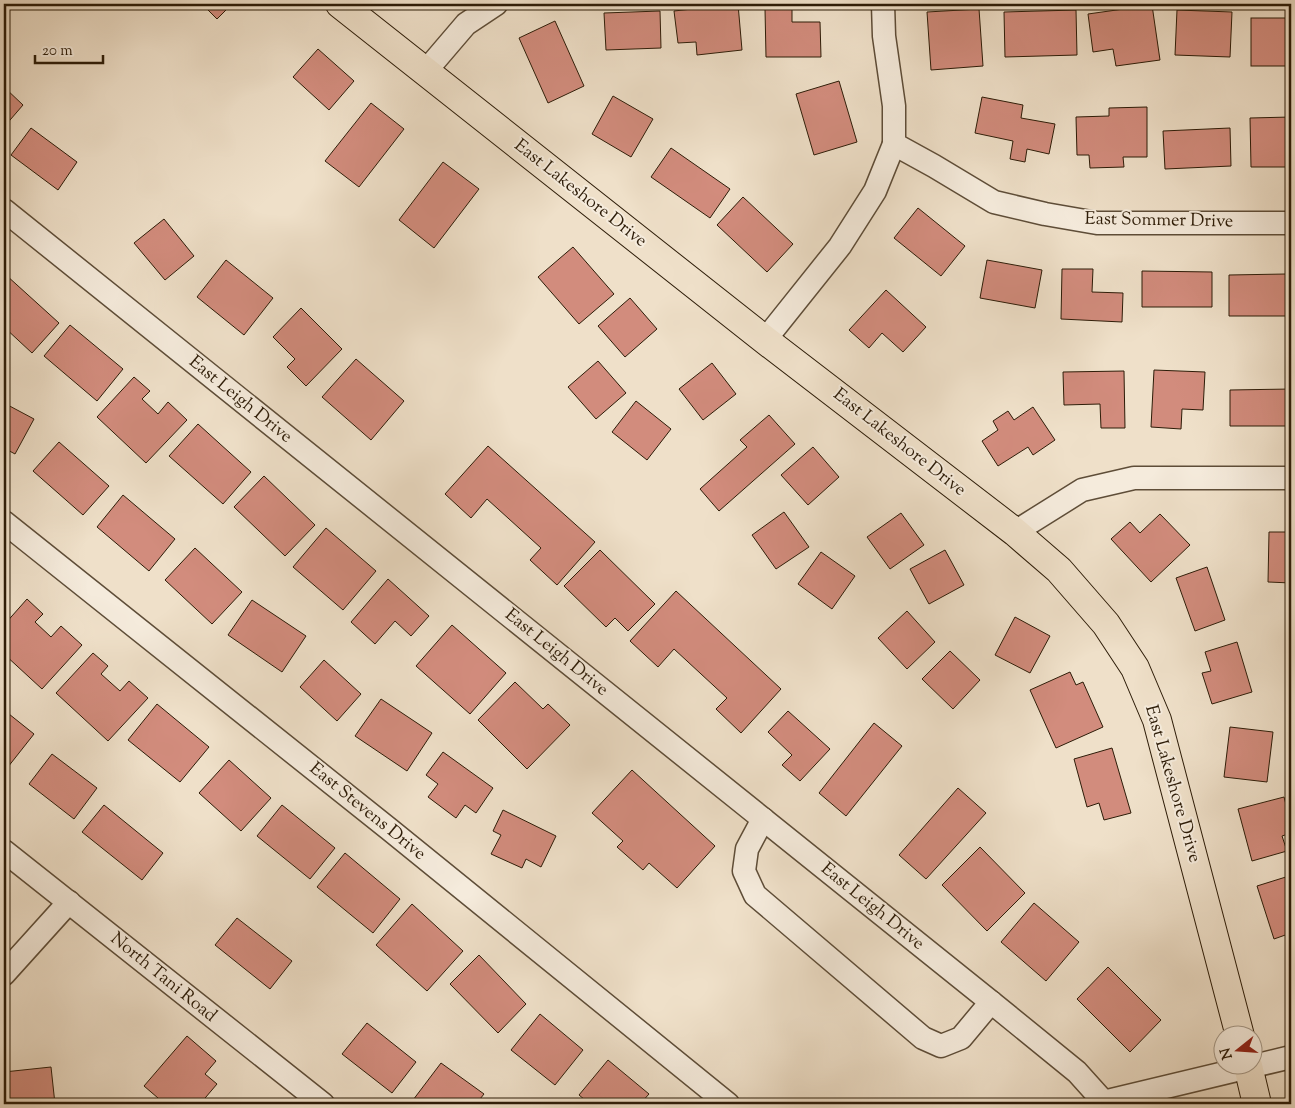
<svg xmlns="http://www.w3.org/2000/svg" width="1295" height="1108" font-family="'Sorts Mill Goudy',serif">
	<style>
		.building { fill: #d28c7d; stroke: #2d1c08 }
		.lines { fill: none; stroke-linecap: round; stroke-linejoin: round }
		.minor-casing { stroke: #5e4d38; stroke-width: 25 }
		.major-casing { stroke: #2d1c08; stroke-width: 30 }
		.minor { stroke: #f5ebdc; stroke-width: 22 }
		.major { stroke: #efe0c9; stroke-width: 28 }
		.labels { text-anchor: middle; dominant-baseline: central; stroke-width: 4; stroke-linejoin: round; paint-order: stroke }
		.street-label { font-size: 18px; fill: #2d1c08; stroke: #f5ebdc }
	</style>
	<rect width="100%" height="100%" fill="#efe0c9"/>
	<filter id="stains"><feTurbulence type="fractalNoise" baseFrequency=".004" numOctaves="4"/><feColorMatrix values="0 0 0 0 .2 0 0 0 0 .09 0 0 0 0 .02 0 0 0 .5 -.17"/></filter>
	<radialGradient id="worn" r=".72"><stop offset=".6" stop-color="#630" stop-opacity="0"/><stop offset="1" stop-color="#630" stop-opacity=".3"/></radialGradient>
	<g class="building">
		<polygon points="202,4 232,4 217,19"/>
		<polygon points="738,4 742,50 697,55 696,42 678,43 674,11"/>
		<polygon points="1152,5 1160,60 1116,66 1113,49 1093,52 1088,14"/>
		<polygon points="765,9 792,9 792,22 820,22 821,57 766,57"/>
		<polygon points="979,9 983,66 931,70 927,12"/>
		<polygon points="1076,10 1077,55 1005,57 1004,12"/>
		<polygon points="1177,10 1232,12 1230,57 1175,55"/>
		<polygon points="660,11 661,48 606,50 604,13"/>
		<rect x="1251" y="18" width="40" height="48"/>
		<polygon points="555,21 584,86 548,103 519,38"/>
		<polygon points="318,49 354,81 329,110 293,77"/>
		<polygon points="839,81 857,142 814,155 796,94"/>
		<polygon points="4,87 23,105 4,127"/>
		<polygon points="613,96 653,119 631,157 592,134"/>
		<polygon points="982,97 1023,105 1021,118 1055,124 1049,154 1027,149 1025,162 1010,159 1013,141 975,133"/>
		<polygon points="371,103 404,129 359,187 325,161"/>
		<polygon points="1147,107 1147,157 1123,157 1124,167 1090,168 1089,155 1077,155 1076,117 1109,116 1109,108"/>
		<polygon points="1291,117 1291,167 1251,167 1250,118"/>
		<polygon points="31,128 77,162 58,190 11,155"/>
		<polygon points="1230,128 1231,166 1165,169 1163,131"/>
		<polygon points="671,148 730,189 710,218 651,177"/>
		<polygon points="443,162 479,189 434,248 399,220"/>
		<polygon points="743,197 793,244 767,272 717,225"/>
		<polygon points="918,208 965,246 941,276 894,238"/>
		<polygon points="164,219 194,256 165,280 134,243"/>
		<polygon points="573,247 614,294 579,324 538,277"/>
		<polygon points="226,260 273,298 244,335 197,297"/>
		<polygon points="987,260 1042,270 1035,308 980,298"/>
		<polygon points="1062,269 1093,269 1092,292 1123,293 1122,322 1061,319"/>
		<polygon points="1142,271 1212,272 1212,307 1142,307"/>
		<polygon points="1286,274 1287,316 1229,316 1229,275"/>
		<polygon points="6,275 59,323 32,353 4,327 4,278"/>
		<polygon points="886,290 926,327 903,352 882,333 869,348 849,330"/>
		<polygon points="630,298 657,329 625,357 598,326"/>
		<polygon points="301,308 342,349 306,386 287,367 295,359 273,337"/>
		<polygon points="70,325 123,369 97,401 44,356"/>
		<polygon points="356,359 404,401 371,440 322,397"/>
		<polygon points="598,361 626,393 596,419 568,387"/>
		<polygon points="712,363 736,394 703,420 679,389"/>
		<polygon points="1154,370 1205,372 1203,410 1182,409 1181,429 1151,427"/>
		<polygon points="1124,371 1125,428 1101,428 1100,404 1064,405 1063,372"/>
		<polygon points="134,377 150,391 142,399 158,414 168,402 187,420 146,463 97,417"/>
		<polygon points="1291,389 1291,426 1230,426 1230,390"/>
		<polygon points="636,401 671,429 647,460 612,432"/>
		<polygon points="4,403 34,419 15,454 4,448"/>
		<polygon points="1033,407 1055,440 1033,455 1028,447 998,466 982,441 998,430 993,421 1008,411 1014,420"/>
		<polygon points="769,415 795,444 719,511 700,489 747,447 740,440"/>
		<polygon points="198,424 251,472 223,504 169,456"/>
		<polygon points="59,442 109,486 83,515 33,471"/>
		<polygon points="488,446 595,542 557,585 530,560 541,548 487,499 471,518 445,494"/>
		<polygon points="813,447 839,477 808,505 781,475"/>
		<polygon points="264,476 315,525 285,556 234,507"/>
		<polygon points="123,495 175,539 149,571 97,527"/>
		<polygon points="784,512 809,547 776,569 752,535"/>
		<polygon points="901,513 924,545 890,569 867,537"/>
		<polygon points="1160,514 1190,545 1151,582 1111,539 1130,522 1140,533"/>
		<polygon points="326,528 376,571 343,610 293,567"/>
		<polygon points="1269,532 1291,532 1291,583 1268,582"/>
		<polygon points="195,548 242,592 212,624 165,580"/>
		<polygon points="600,550 655,604 628,631 615,618 606,627 564,586"/>
		<polygon points="945,550 964,585 929,604 910,569"/>
		<polygon points="821,552 855,576 832,609 798,584"/>
		<polygon points="1207,567 1225,620 1195,631 1176,578"/>
		<polygon points="388,579 429,616 411,636 395,621 375,644 351,622"/>
		<polygon points="676,591 781,689 741,733 716,709 727,698 674,649 658,667 630,641"/>
		<polygon points="27,599 43,614 35,622 51,637 61,626 82,645 42,689 4,654 4,625"/>
		<polygon points="252,600 306,636 282,672 228,635"/>
		<polygon points="907,611 935,642 907,669 878,638"/>
		<polygon points="1015,617 1050,636 1030,673 995,655"/>
		<polygon points="452,625 506,673 470,714 416,666"/>
		<polygon points="1237,642 1252,692 1212,704 1202,673 1211,671 1205,652"/>
		<polygon points="950,651 980,680 953,709 922,679"/>
		<polygon points="93,653 108,666 101,674 120,691 129,681 148,698 108,741 56,693"/>
		<polygon points="324,660 361,694 337,721 300,687"/>
		<polygon points="1070,672 1076,685 1083,682 1103,727 1056,748 1030,690"/>
		<polygon points="515,682 543,709 548,704 570,725 527,769 478,720"/>
		<polygon points="381,699 432,733 407,771 355,736"/>
		<polygon points="157,704 209,747 180,782 128,740"/>
		<polygon points="4,710 34,734 4,772"/>
		<polygon points="788,711 830,749 800,781 782,765 792,755 768,732"/>
		<polygon points="874,723 902,746 846,816 819,793"/>
		<polygon points="1230,727 1273,732 1267,782 1224,777"/>
		<polygon points="1112,748 1131,813 1104,820 1099,803 1087,807 1074,759"/>
		<polygon points="443,752 493,788 476,813 465,805 456,818 428,797 438,784 426,775"/>
		<polygon points="52,754 97,788 74,819 29,784"/>
		<polygon points="229,760 271,798 241,831 199,793"/>
		<polygon points="632,770 715,846 677,888 649,863 643,870 617,847 623,841 592,813"/>
		<polygon points="958,788 986,813 926,879 899,855"/>
		<polygon points="1284,797 1291,824 1291,833 1282,836 1287,851 1252,861 1238,809"/>
		<polygon points="104,805 163,853 142,880 82,832"/>
		<polygon points="282,805 335,848 310,879 257,836"/>
		<polygon points="503,810 556,836 541,867 526,859 522,868 491,854 501,835 493,831"/>
		<polygon points="980,847 1025,893 987,931 942,885"/>
		<polygon points="345,853 400,899 373,933 317,887"/>
		<polygon points="1289,876 1291,883 1291,933 1274,939 1257,886"/>
		<polygon points="1034,903 1079,942 1046,981 1001,942"/>
		<polygon points="412,904 463,951 427,991 376,945"/>
		<polygon points="237,918 292,961 270,989 215,945"/>
		<polygon points="479,955 526,1004 498,1033 450,984"/>
		<polygon points="1108,967 1161,1020 1130,1052 1077,999"/>
		<polygon points="540,1014 583,1050 555,1085 511,1050"/>
		<polygon points="367,1023 416,1062 392,1093 342,1054"/>
		<polygon points="187,1036 216,1061 205,1074 217,1084 200,1104 193,1104 187,1099 183,1104 165,1104 144,1086"/>
		<polygon points="608,1060 649,1094 640,1104 590,1104 579,1095"/>
		<polygon points="441,1063 484,1094 476,1104 410,1104"/>
		<polygon points="51,1067 55,1104 4,1104 4,1072"/>
	</g>
	<g class="lines">
		<defs>
			<g id="minor">
				<polyline points="883,4 884,36 894,106 894,144 934,166 994,202 1045,214 1097,223 1291,223"/>
				<polyline points="425,72 466,24 496,4"/>
				<polyline points="4,210 991,1002 1077,1072 1104,1102"/>
				<polyline points="765,340 840,246 875,191 894,144"/>
				<polyline points="4,522 389,829 728,1104"/>
				<polyline points="1015,532 1082,490 1134,478 1291,478"/>
				<polyline points="763,819 747,849 744,871 755,895 923,1038 941,1046 961,1038 991,1002"/>
				<polyline points="4,851 323,1104"/>
				<polyline points="4,974 69,902"/>
				<polyline points="1095,1104 1291,1057"/>
			</g>
			<g id="major">
				<polyline points="340,4 765,340 1015,532 1059,570 1106,624 1135,668 1157,720 1240,1036"/>
				<polyline points="1248,1066 1257,1104"/>
			</g>
		</defs>
		<use href="#minor" class="minor-casing"/>
		<use href="#major" class="major-casing"/>
		<use href="#minor" class="minor"/>
		<use href="#major" class="major"/>
	</g>
	<g class="labels">
		<g class="street-label">
			<text transform="translate(580 194) rotate(38)">East Lakeshore Drive</text>
			<text transform="translate(1159 221) rotate(1)">East Sommer Drive</text>
			<text transform="translate(240 400) rotate(39)">East Leigh Drive</text>
			<text transform="translate(899 443) rotate(38)">East Lakeshore Drive</text>
			<text transform="translate(556 653) rotate(39)">East Leigh Drive</text>
			<text transform="translate(1172 784) rotate(74)">East Lakeshore Drive</text>
			<text transform="translate(367 812) rotate(39)">East Stevens Drive</text>
			<text transform="translate(872 907) rotate(39)">East Leigh Drive</text>
			<text transform="translate(163 978) rotate(39)">North Tani Road</text>
		</g>
	</g>
	<rect width="1295" height="1108" fill="none" stroke="#efe0c9" stroke-width="20"/>
	<rect x="5" y="5" width="1285" height="1098" fill="none" stroke="#2d1c08" stroke-width="2.5"/>
	<rect x="10" y="10" width="1275" height="1088" fill="none" stroke="#2d1c08"/>
	<g transform="translate(1238 1050) rotate(253)"><circle r="24" fill="#f5ebdc" stroke="#a59887"/>
	<path d="M0-4L9 19L0 12L-9 19Z" fill="#8f2418"/>
	<text y="-8" font-size="14" font-weight="bold" text-anchor="middle" fill="#2d1c08">N</text>
	</g>
	<path d="M35 55v8h68v-8" fill="none" stroke="#2d1c08" stroke-width="2.5"/>
	<text x="42" y="55" font-size="15" fill="#2d1c08" stroke="#f5ebdc" stroke-width="4" paint-order="stroke">20 m</text>
	<rect width="100%" height="100%" filter="url(#stains)"/>
	<rect width="100%" height="100%" fill="url(#worn)"/>
</svg>
